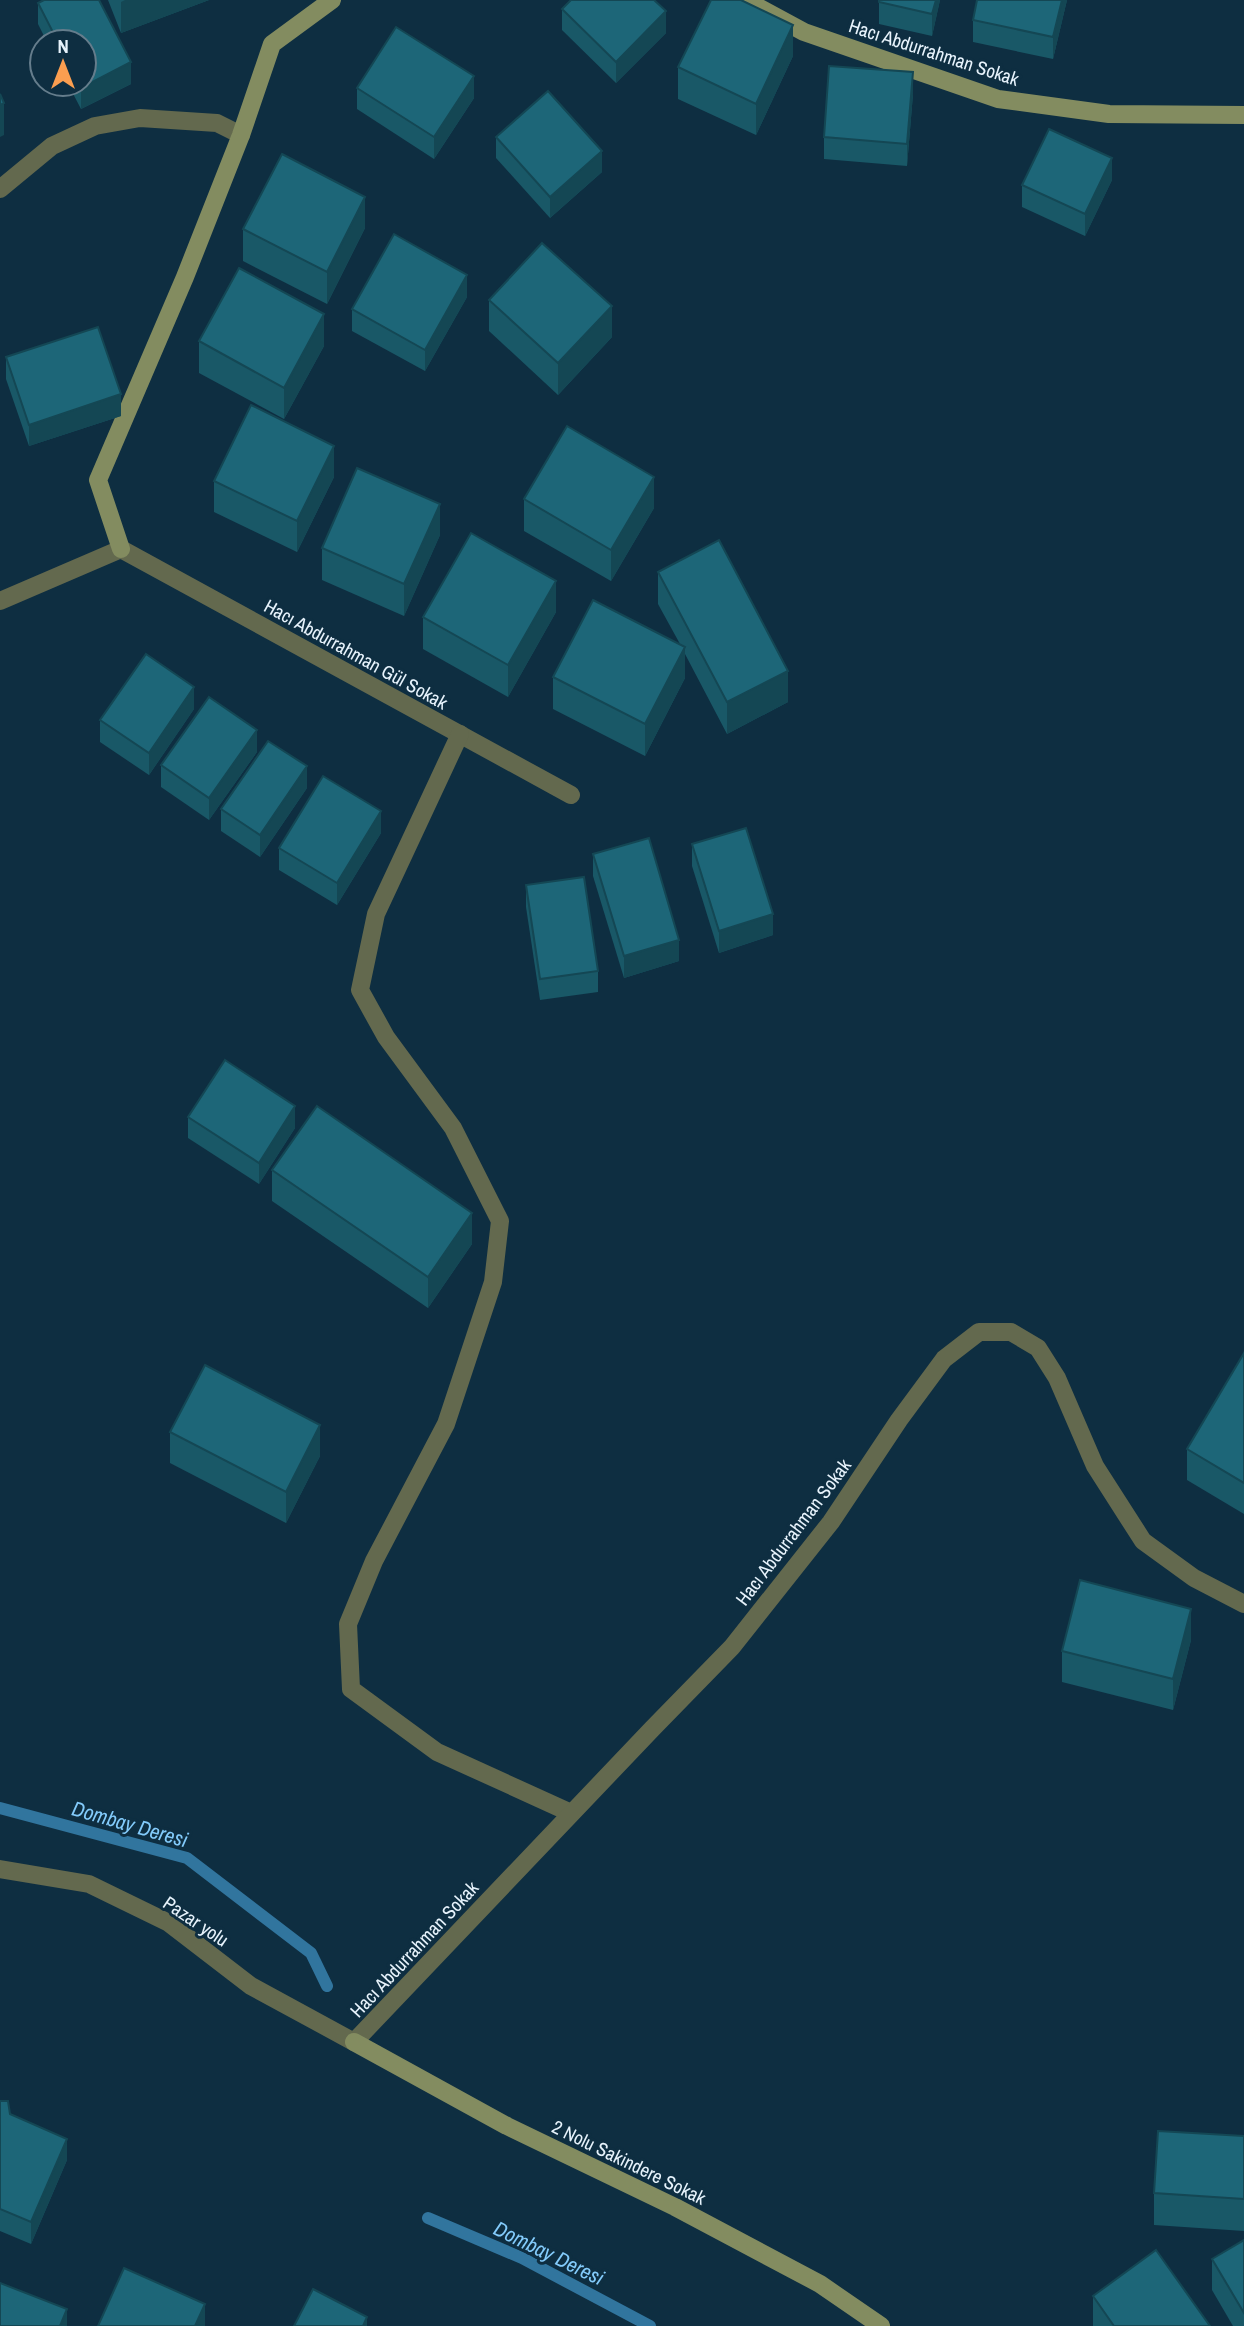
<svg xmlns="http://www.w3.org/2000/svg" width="1244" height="2326" font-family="'Archivo Narrow',sans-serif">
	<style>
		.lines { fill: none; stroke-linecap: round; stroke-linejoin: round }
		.stream { stroke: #31759e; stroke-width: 12 }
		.street { stroke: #63694e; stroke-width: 18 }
		.secondary { stroke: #838c60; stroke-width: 18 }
		.wall { fill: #195867 }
		.shaded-wall { fill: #144754 }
		.building { fill: #1d6678; stroke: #144754; stroke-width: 2 }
		.labels { text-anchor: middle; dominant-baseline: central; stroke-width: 6; stroke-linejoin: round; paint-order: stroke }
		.street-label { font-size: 19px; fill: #e7f3fc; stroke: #0e2e41 }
		.water-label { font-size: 21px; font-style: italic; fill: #83cbfb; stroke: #0e2e41 }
	</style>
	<rect width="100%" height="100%" fill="#0e2e41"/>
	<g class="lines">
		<g class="stream">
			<polyline points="0,1808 187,1858 311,1953 327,1986"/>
			<polyline points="428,2218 522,2258 650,2326"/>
		</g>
		<g class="street">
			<polyline points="0,189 52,146 95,126 140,118 217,123 241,135"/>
			<polyline points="0,601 121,549 571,795"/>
			<polyline points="460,734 376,914 360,990 386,1037 453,1128 500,1221 493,1282 446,1424 374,1561 348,1624 351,1689 437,1752 571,1813"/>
			<polyline points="0,1869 89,1884 169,1923 251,1986 354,2042 652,1729 732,1647 831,1522 899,1420 944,1359 979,1332 1011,1332 1038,1348 1057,1378 1095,1466 1143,1541 1194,1578 1244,1604"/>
		</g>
		<g class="secondary">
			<polyline points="745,0 804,32 998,99 1109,114 1244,115"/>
			<polyline points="121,549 98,480 185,277 241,135 272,44 332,0"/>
			<polyline points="354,2042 507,2126 675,2207 820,2284 881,2326"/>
		</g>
	</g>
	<g class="wall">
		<polygon points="44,0 99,0 131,62 131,84 81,109 68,84 84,84 84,42 47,42 38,24 38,3"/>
		<polygon points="108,0 209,0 121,33"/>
		<polygon points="940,0 932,36 879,24 879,2"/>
		<polygon points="1067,0 1053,59 973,42 973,20"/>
		<polygon points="562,9 666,33 616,83 562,30"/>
		<polygon points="793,56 756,135 678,99 678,67"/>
		<polygon points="357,88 474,98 434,159 357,109"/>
		<polygon points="913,94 907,166 824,159 824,137"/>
		<polygon points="496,137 602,172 550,218 496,158"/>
		<polygon points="1112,180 1085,236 1022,207 1022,185"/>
		<polygon points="365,228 327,304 243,261 243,229"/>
		<polygon points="467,297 425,371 352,331 352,309"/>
		<polygon points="489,300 612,337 558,395 489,331"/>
		<polygon points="199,341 324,346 284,419 199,373"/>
		<polygon points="6,357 121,416 29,446 6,379"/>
		<polygon points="334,477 297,552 214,512 214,481"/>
		<polygon points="524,499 654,508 611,581 524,531"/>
		<polygon points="440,535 404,616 322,580 322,548"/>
		<polygon points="658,572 788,702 727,734 685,654 685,678 645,756 553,709 553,677 680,644 658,604"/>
		<polygon points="556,612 508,697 423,649 423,617"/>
		<polygon points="194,709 149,775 100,742 100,720"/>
		<polygon points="257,752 209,820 161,787 161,765"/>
		<polygon points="307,788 260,857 221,831 221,809"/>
		<polygon points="381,833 337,905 279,870 279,848"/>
		<polygon points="692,844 773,935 719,953 692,866"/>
		<polygon points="593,854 679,961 624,978 593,876"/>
		<polygon points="526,885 598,971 598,992 540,1000 526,907"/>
		<polygon points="188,1117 295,1128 259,1184 188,1138"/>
		<polygon points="272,1170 472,1244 428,1308 272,1201"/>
		<polygon points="1244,1353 1244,1514 1187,1480 1187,1449"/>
		<polygon points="170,1432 320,1456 286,1523 170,1463"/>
		<polygon points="1191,1640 1173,1710 1062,1682 1062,1651"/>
		<polygon points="0,2101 10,2114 67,2160 31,2244 0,2231"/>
		<polygon points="1244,2136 1244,2231 1154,2225 1154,2193"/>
		<polygon points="1244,2240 1244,2326 1233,2326 1212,2290 1212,2259"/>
		<polygon points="1093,2296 1210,2326 1093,2326"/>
	</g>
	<g class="shaded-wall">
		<polygon points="125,0 209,0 121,33 121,2"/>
		<polygon points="936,0 940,0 932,36 932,14"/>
		<polygon points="1062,0 1067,0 1053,59 1053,37"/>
		<polygon points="666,11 666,33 616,83 616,62"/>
		<polygon points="793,25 793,56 756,135 756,104"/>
		<polygon points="131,62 131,84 81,109 81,88"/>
		<polygon points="913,72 913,94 907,166 907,144"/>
		<polygon points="474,76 474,98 434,159 434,137"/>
		<polygon points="4,103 4,135 0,137 0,105"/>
		<polygon points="602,151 602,172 550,218 550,197"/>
		<polygon points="1112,158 1112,180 1085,236 1085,214"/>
		<polygon points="365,197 365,228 327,304 327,272"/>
		<polygon points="467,275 467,297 425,371 425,350"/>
		<polygon points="612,306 612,337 558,395 558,363"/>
		<polygon points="324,314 324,346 284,419 284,388"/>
		<polygon points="121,394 121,416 29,446 29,425"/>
		<polygon points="334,446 334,477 297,552 297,521"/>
		<polygon points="654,477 654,508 611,581 611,550"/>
		<polygon points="440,504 440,535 404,616 404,584"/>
		<polygon points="556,581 556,612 508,697 508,665"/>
		<polygon points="685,647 685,678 645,756 645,724"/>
		<polygon points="788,671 788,702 727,734 727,702"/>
		<polygon points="194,687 194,709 149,775 149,753"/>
		<polygon points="257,730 257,752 209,820 209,798"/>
		<polygon points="307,766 307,788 260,857 260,835"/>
		<polygon points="381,811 381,833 337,905 337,883"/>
		<polygon points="773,914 773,935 719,953 719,931"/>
		<polygon points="679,940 679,961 624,978 624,956"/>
		<polygon points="295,1106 295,1128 259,1184 259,1163"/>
		<polygon points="472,1213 472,1244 428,1308 428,1277"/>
		<polygon points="320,1425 320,1456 286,1523 286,1492"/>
		<polygon points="1191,1609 1191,1640 1173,1710 1173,1679"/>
		<polygon points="67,2139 67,2160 31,2244 31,2222"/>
		<polygon points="205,2304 205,2326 195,2326"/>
		<polygon points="67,2309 67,2326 60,2326"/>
		<polygon points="367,2317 367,2326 363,2326"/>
	</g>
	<g class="building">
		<polygon points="44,0 99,0 131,62 81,88 79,84 84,84 84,42 58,42 38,3"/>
		<polygon points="571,0 654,0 666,11 616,62 562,9"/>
		<polygon points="711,0 741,0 793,25 756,104 678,67"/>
		<polygon points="879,0 936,0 932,14 879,2"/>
		<polygon points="977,0 1062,0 1053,37 973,20"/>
		<polygon points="396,27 474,76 434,137 357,88"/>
		<polygon points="829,66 913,72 907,144 824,137"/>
		<polygon points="548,91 602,151 550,197 496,137"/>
		<polygon points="0,94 4,103 0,105"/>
		<polygon points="1049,129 1112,158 1085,214 1022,185"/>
		<polygon points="282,154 365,197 327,272 243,229"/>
		<polygon points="394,234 467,275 425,350 352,309"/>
		<polygon points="542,243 612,306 558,363 489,300"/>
		<polygon points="239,268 324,314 284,388 199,341"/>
		<polygon points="98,327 121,394 29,425 6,357"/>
		<polygon points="251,405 334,446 297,521 214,481"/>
		<polygon points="567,426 654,477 611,550 524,499"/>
		<polygon points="357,468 440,504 404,584 322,548"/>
		<polygon points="471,533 556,581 508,665 423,617"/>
		<polygon points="719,540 788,671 727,702 658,572"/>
		<polygon points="593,600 685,647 645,724 553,677"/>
		<polygon points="146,654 194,687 149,753 100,720"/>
		<polygon points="209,697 257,730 209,798 161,765"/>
		<polygon points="268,741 307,766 260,835 221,809"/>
		<polygon points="323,776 381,811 337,883 279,848"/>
		<polygon points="746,828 773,914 719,931 692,844"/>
		<polygon points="649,838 679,940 624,956 593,854"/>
		<polygon points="584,877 598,971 540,979 526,885"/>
		<polygon points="225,1060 295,1106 259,1163 188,1117"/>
		<polygon points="317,1106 472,1213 428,1277 272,1170"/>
		<polygon points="1244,1353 1244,1483 1187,1449"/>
		<polygon points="205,1365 320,1425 286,1492 170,1432"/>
		<polygon points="1080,1580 1191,1609 1173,1679 1062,1651"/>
		<polygon points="0,2101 8,2101 10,2114 67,2139 31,2222 0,2209"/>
		<polygon points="1158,2131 1244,2136 1244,2199 1154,2193"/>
		<polygon points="1244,2240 1244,2313 1212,2259"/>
		<polygon points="1156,2250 1210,2326 1114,2326 1093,2296"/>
		<polygon points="124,2268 205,2304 195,2326 98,2326"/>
		<polygon points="0,2283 67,2309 60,2326 0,2326"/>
		<polygon points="313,2289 367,2317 363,2326 294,2326"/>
	</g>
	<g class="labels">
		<g class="street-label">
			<text transform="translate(934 52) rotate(18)">Hacı Abdurrahman Sokak</text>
			<text transform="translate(356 654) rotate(29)">Hacı Abdurrahman Gül Sokak</text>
			<text transform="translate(793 1532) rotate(-53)">Hacı Abdurrahman Sokak</text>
			<text transform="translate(196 1921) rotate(34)">Pazar yolu</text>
			<text transform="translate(414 1949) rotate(-47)">Hacı Abdurrahman Sokak</text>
			<text transform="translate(629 2162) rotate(26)">2 Nolu Sakindere Sokak</text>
		</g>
		<g class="water-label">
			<text transform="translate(130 1824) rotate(16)">Dombay Deresi</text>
			<text transform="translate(549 2253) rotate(26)">Dombay Deresi</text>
		</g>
	</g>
	<g transform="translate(63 63)"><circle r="33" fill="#0e2e41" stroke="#657d8c" stroke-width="2"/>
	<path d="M0-5L12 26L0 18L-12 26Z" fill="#fb9e50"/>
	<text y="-10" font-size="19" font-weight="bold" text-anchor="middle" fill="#e7f3fc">N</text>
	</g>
</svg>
